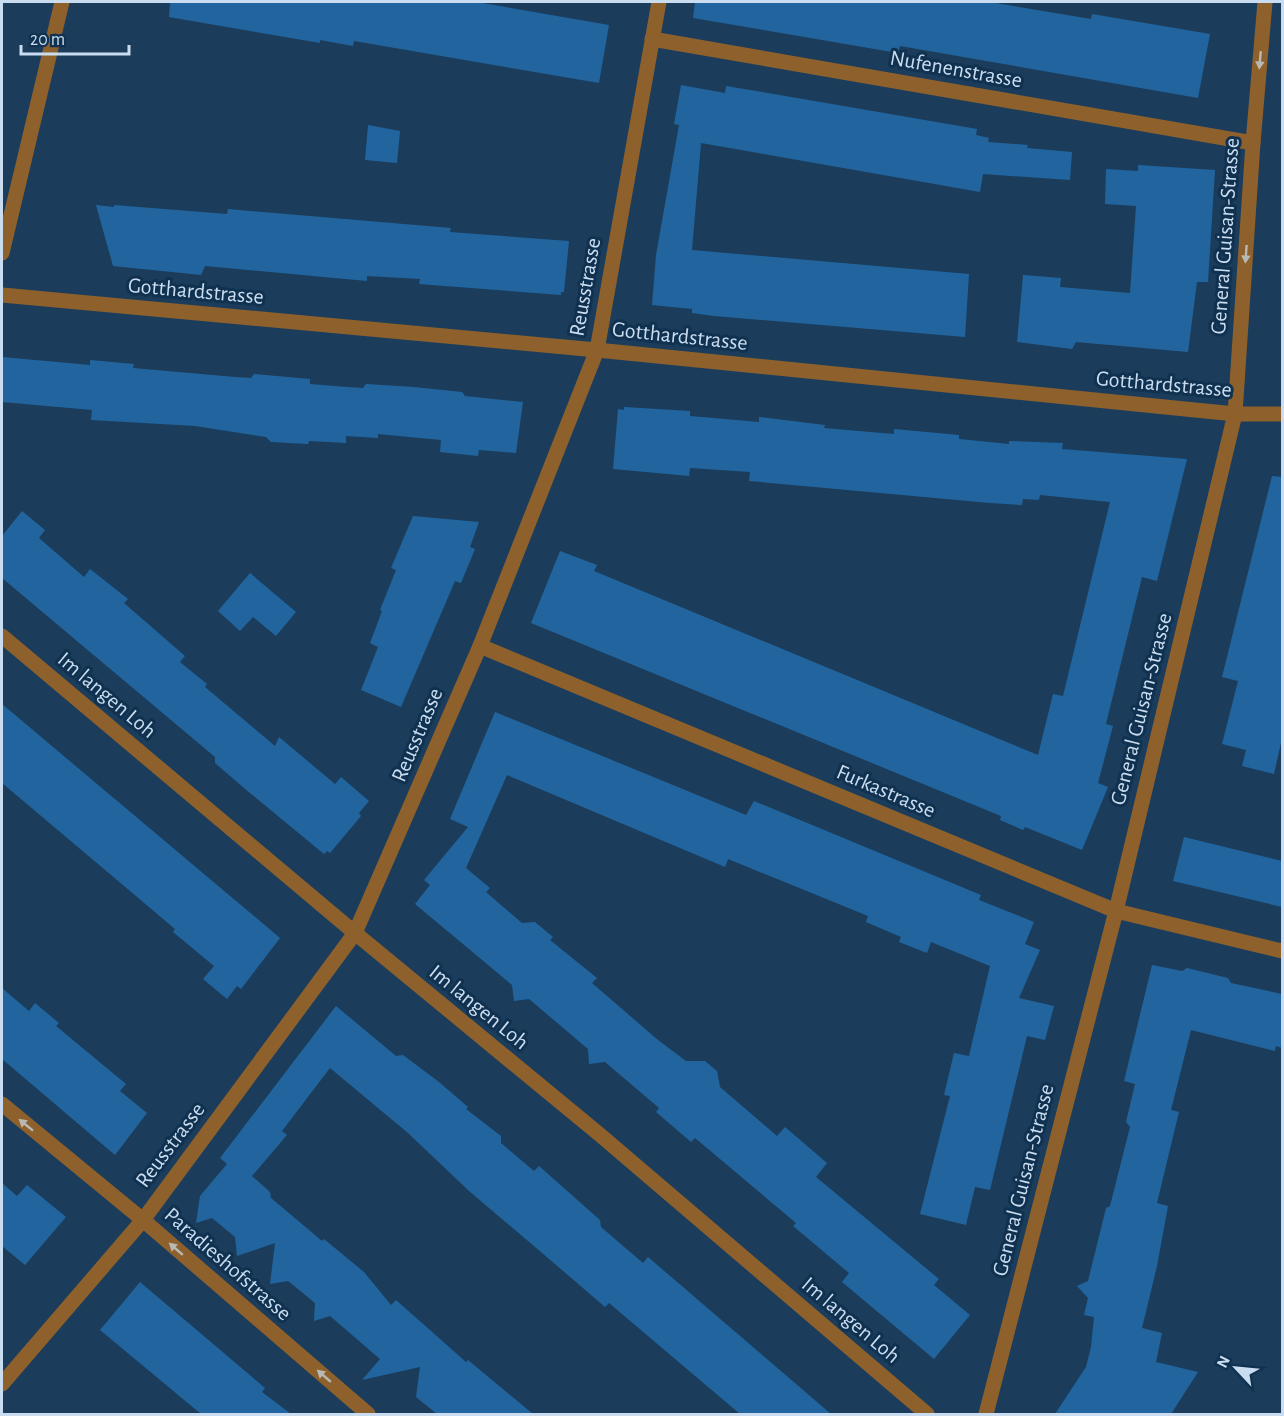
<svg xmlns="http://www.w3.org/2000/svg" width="1284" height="1416" font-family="'Alegreya Sans',sans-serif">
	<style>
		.building { fill: #22659e }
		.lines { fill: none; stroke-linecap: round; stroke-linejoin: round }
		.street { stroke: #8e612c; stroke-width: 15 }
		.oneway { fill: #b8b8b5 }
		.labels { text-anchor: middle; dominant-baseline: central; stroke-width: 6; stroke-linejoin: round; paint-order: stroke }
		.street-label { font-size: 22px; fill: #caddf0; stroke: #103250 }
	</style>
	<rect width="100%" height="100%" fill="#1b3d5b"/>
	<g class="building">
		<polygon points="170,2 477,2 609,25 599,83 354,41 353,46 320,40 320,43 169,17"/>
		<polygon points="695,2 990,2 1091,19 1092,14 1210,34 1198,98 900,46 898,53 693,18"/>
		<polygon points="681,85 725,93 726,86 768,93 977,129 976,135 989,138 988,142 1028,145 1027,148 1072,152 1070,180 983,174 980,192 701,143 692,250 969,274 965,337 714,316 692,313 692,309 652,305 656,255 679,125 674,124"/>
		<polygon points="368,125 400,131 397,163 365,160"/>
		<polygon points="1138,165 1215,170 1208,282 1197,282 1188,352 1076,342 1072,349 1017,342 1023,275 1061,278 1060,287 1130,293 1136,206 1105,204 1106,169 1138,171"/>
		<polygon points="96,205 114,207 114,205 227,214 228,209 451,228 450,232 569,241 564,292 561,292 561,295 419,284 420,279 367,276 367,281 205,266 201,275 113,266"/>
		<polygon points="2,357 90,365 90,360 134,364 133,368 235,377 251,378 254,374 310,379 310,384 347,387 363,388 366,384 414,387 462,392 465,396 523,402 516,453 479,450 478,456 440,452 441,440 378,434 378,438 346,436 346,443 309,441 308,444 271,442 266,437 195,426 91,420 92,410 2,402"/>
		<polygon points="624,407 690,411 690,416 759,422 759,417 825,425 824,428 894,434 894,429 959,435 959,439 1009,444 1009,441 1063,443 1062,449 1187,459 1157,581 1142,577 1106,724 1113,726 1098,783 1108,787 1082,850 1025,827 1023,830 1000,820 1001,816 531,623 560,551 597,565 594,571 1038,755 1053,694 1063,696 1110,502 1040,495 1039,500 1023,499 1022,505 990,503 749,481 750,472 690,468 689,476 613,469 618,409 624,410"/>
		<polygon points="1272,476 1282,477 1282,738 1274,774 1242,766 1246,750 1222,744 1238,681 1222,677"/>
		<polygon points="22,511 45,530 39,538 84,577 90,569 128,599 124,603 185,656 180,662 207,684 205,687 275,746 279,737 335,784 341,777 369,801 359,813 361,816 330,853 327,851 324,854 244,788 215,763 215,757 2,578 2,536"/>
		<polygon points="413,516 479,522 470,547 475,549 461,583 455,581 401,707 361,690 378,647 370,643 382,611 380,610 396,570 391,568"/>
		<polygon points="250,573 296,612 276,636 253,617 240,631 218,611"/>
		<polygon points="2,704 280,938 241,989 237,986 227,999 203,979 214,966 173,932 175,929 2,783"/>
		<polygon points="495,712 746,815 754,801 981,895 979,900 1034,922 1025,944 1040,950 1019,998 1054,1006 1045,1040 1027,1036 990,1190 975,1187 966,1225 920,1214 950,1096 944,1095 954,1053 969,1056 990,966 931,942 927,953 899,942 901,937 866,922 868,916 728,859 725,867 507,775 466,868 490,888 486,892 522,923 535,922 553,937 550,940 597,978 592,983 658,1040 686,1061 705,1061 717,1071 720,1087 777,1136 785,1127 827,1163 816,1177 939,1279 934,1285 970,1315 934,1359 842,1282 849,1273 793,1226 796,1223 695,1138 691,1142 656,1112 659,1108 605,1062 589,1064 588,1049 529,999 514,1001 512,985 415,904 430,885 424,880 468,827 450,819"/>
		<polygon points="1184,837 1282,861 1282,907 1173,881"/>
		<polygon points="1152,965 1182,971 1187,968 1228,978 1231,983 1282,994 1282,1048 1276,1046 1275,1051 1191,1030 1171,1110 1179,1112 1157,1203 1168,1206 1157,1266 1142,1328 1162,1333 1156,1362 1198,1372 1171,1414 1055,1414 1086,1367 1091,1347 1094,1317 1084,1315 1088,1298 1077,1286 1088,1281 1106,1208 1110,1206 1130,1127 1126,1122 1135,1084 1124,1081"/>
		<polygon points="2,988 29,1011 35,1003 59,1023 56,1026 126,1084 120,1091 147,1113 115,1155 2,1059"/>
		<polygon points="336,1006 396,1056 403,1055 439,1082 468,1107 466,1109 501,1136 501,1143 534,1171 539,1166 600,1220 601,1227 643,1263 648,1257 831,1414 740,1414 609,1303 605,1307 548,1258 469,1191 408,1133 330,1068 282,1131 287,1135 252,1176 270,1192 271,1198 296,1219 322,1241 324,1239 364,1272 391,1305 396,1300 466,1362 468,1360 533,1414 437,1414 416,1397 420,1367 362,1380 380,1359 330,1316 314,1321 315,1303 288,1281 270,1284 275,1243 237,1256 235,1237 212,1218 196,1223 200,1196 227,1164 220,1158"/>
		<polygon points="2,1183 17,1196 27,1185 66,1217 25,1265 2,1246"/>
		<polygon points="140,1282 265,1388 262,1392 291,1414 201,1414 100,1330"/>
	</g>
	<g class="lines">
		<g class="street">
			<polyline points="652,39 1253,143"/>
			<polyline points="2,253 62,2"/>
			<polyline points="2,295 597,350 1235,414 1282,414"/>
			<polyline points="2,636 355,933 599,1134 927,1414"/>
			<polyline points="480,646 1116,911 1282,951"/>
			<polyline points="2,1104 143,1220 368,1414"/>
			<polyline points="2,1384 143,1220 355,933 480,646 597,350 659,2"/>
			<polyline points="986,1414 1116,911 1235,414 1253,143 1265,2"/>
		</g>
	</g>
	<defs><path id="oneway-solid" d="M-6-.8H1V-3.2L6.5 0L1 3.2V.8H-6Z" transform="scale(1.5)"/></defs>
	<g class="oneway">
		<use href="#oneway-solid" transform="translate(1260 60) rotate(95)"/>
		<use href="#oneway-solid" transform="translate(1246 254) rotate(94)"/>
		<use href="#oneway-solid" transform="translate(26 1125) rotate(-141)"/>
		<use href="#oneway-solid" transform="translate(176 1249) rotate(-139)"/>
		<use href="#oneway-solid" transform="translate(324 1376) rotate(-139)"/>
	</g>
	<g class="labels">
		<g class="street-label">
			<text transform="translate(956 69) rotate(10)">Nufenenstrasse</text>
			<text transform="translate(1225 236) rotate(-86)">General Guisan-Strasse</text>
			<text transform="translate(585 287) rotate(-80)">Reusstrasse</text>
			<text transform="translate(196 291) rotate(5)">Gotthardstrasse</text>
			<text transform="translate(680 336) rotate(6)">Gotthardstrasse</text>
			<text transform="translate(1164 384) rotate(5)">Gotthardstrasse</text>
			<text transform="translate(107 695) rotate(40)">Im langen Loh</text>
			<text transform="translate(1141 709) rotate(-76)">General Guisan-Strasse</text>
			<text transform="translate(417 735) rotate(-67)">Reusstrasse</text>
			<text transform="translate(886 791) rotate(23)">Furkastrasse</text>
			<text transform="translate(479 1007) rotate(39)">Im langen Loh</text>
			<text transform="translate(170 1145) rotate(-53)">Reusstrasse</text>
			<text transform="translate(1023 1180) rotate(-76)">General Guisan-Strasse</text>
			<text transform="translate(228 1264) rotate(41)">Paradieshofstrasse</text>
			<text transform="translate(851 1320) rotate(40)">Im langen Loh</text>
		</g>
	</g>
	<rect width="1284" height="1416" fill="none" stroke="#caddf0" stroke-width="6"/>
	<g transform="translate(1236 1368) rotate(296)" stroke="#103250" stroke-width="4.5" paint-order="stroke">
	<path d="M0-4.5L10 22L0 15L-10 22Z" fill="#caddf0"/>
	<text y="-9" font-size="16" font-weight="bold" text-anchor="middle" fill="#caddf0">N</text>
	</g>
	<path d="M21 45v9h108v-9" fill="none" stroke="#caddf0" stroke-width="3"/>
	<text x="30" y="45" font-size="18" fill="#caddf0" stroke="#103250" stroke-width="4.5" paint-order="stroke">20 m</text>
</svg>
